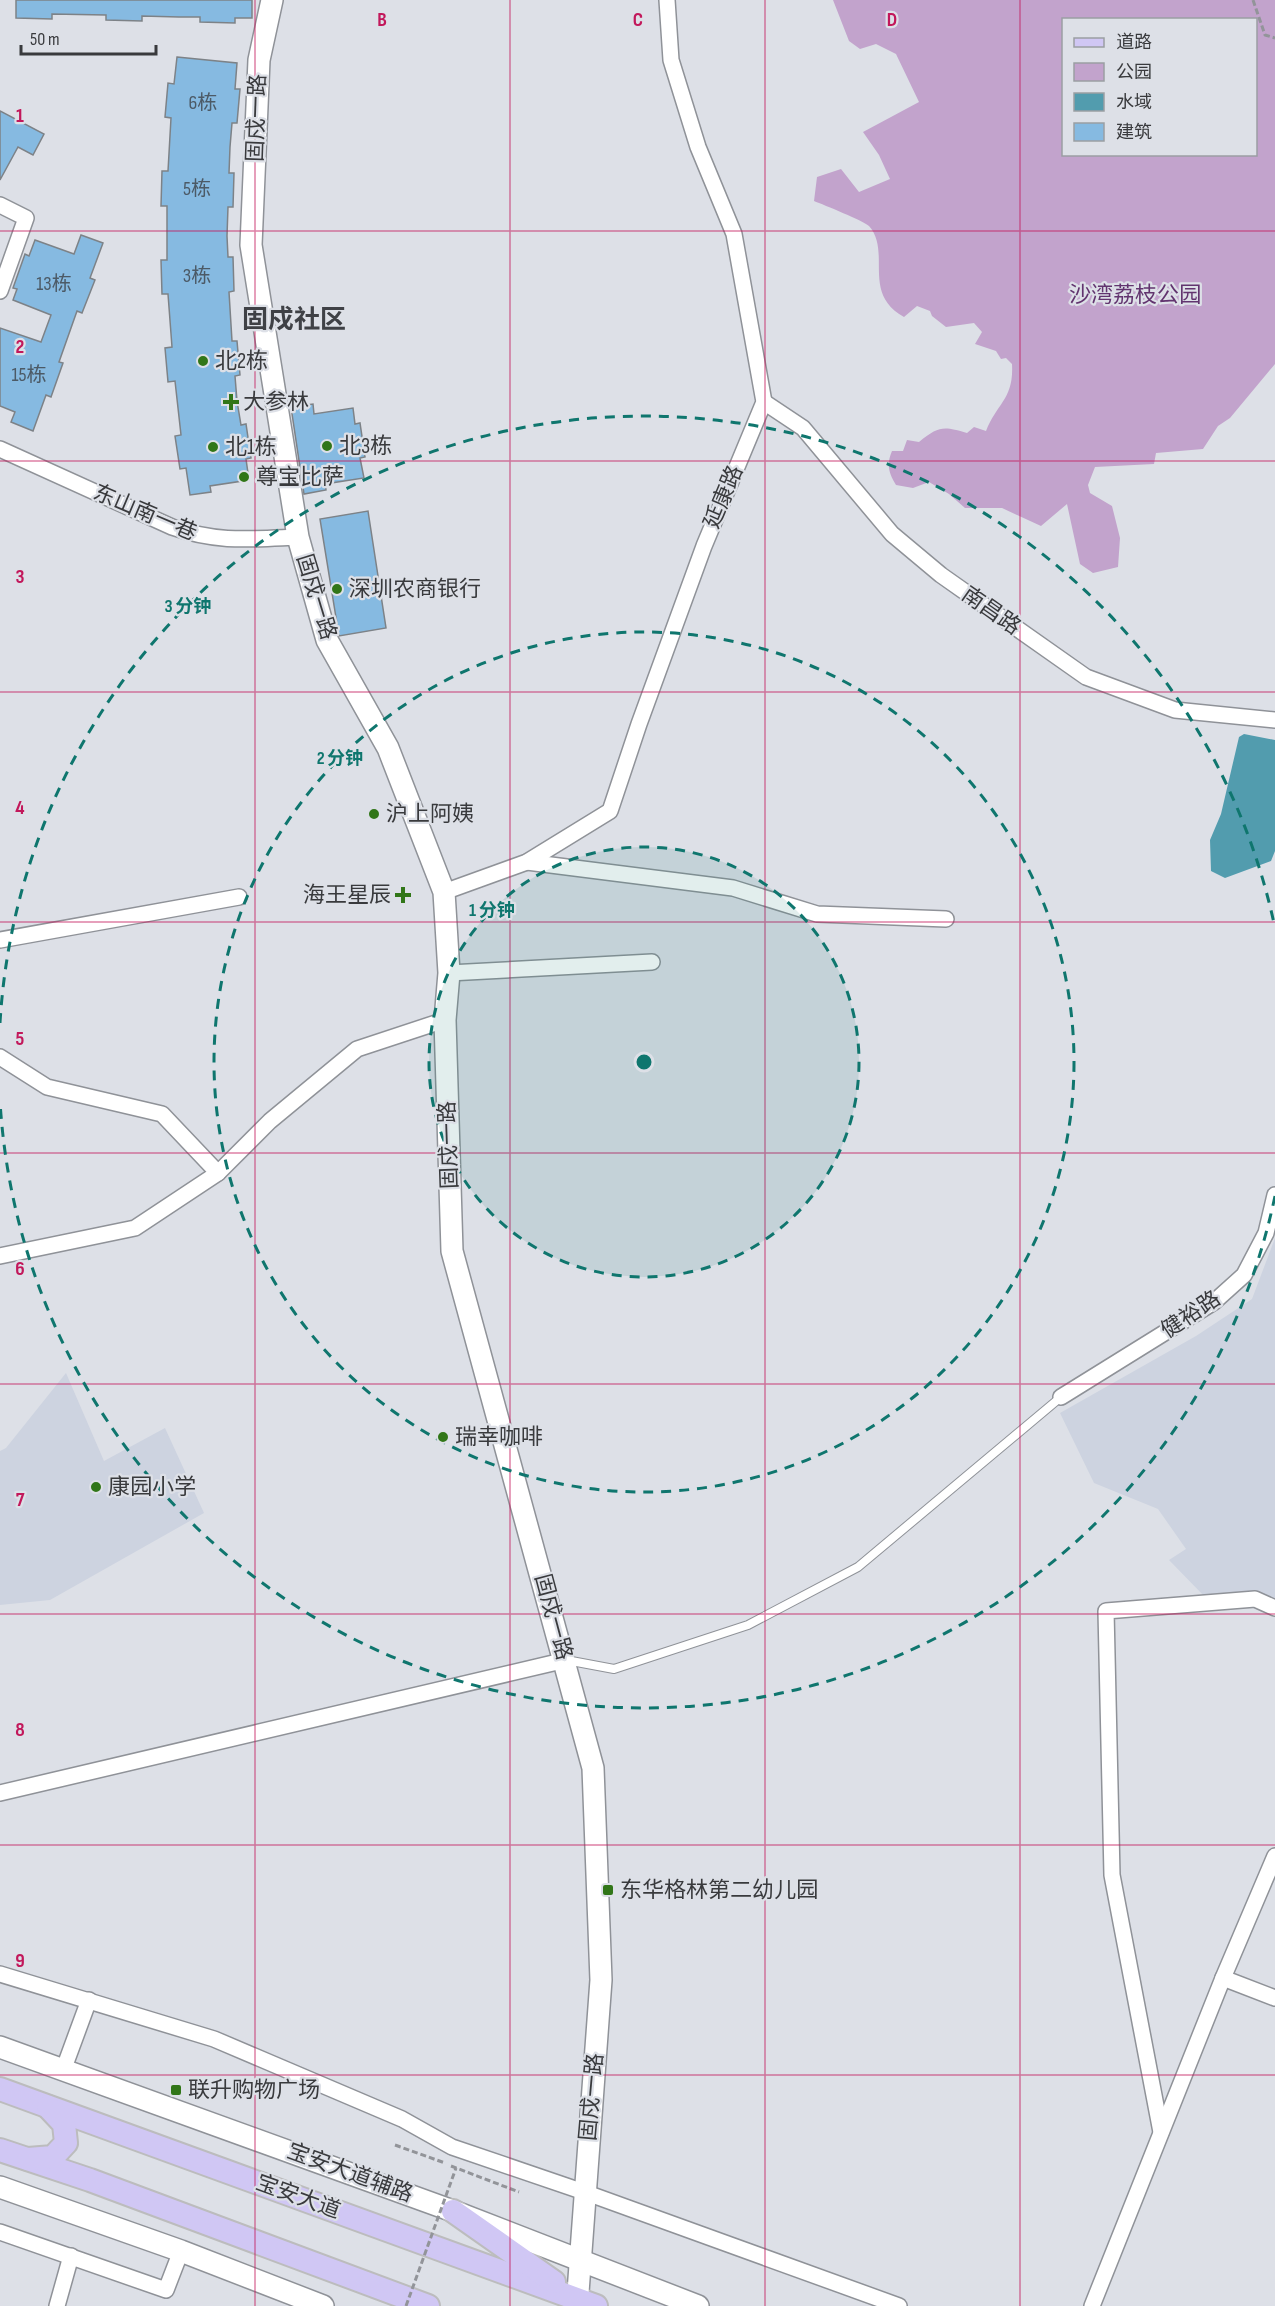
<svg xmlns="http://www.w3.org/2000/svg" width="1275" height="2306" font-family="'Sofia Sans Condensed','Noto Sans SC',sans-serif">
	<style>
		.built { fill: #cdd3e0 }
		.green { fill: #c2a3cc; fill-rule: evenodd }
		.water { fill: #529cae }
		.building { fill: #86bae1; stroke: #7d8287; stroke-width: 1.5 }
		.lines { fill: none; stroke-linecap: round; stroke-linejoin: round }
		.lane-casing { stroke: #8f9298; stroke-width: 10 }
		.street-casing { stroke: #8f9298; stroke-width: 18 }
		.secondary-casing { stroke: #8f9298; stroke-width: 24 }
		.primary-casing { stroke: #bcbcbd; stroke-width: 26 }
		.path { stroke: #929499; stroke-width: 3; stroke-dasharray: 6 3; stroke-linecap: butt }
		.lane { stroke: #fff; stroke-width: 8 }
		.street { stroke: #fff; stroke-width: 15 }
		.secondary { stroke: #fff; stroke-width: 21 }
		.primary { stroke: #d0c7f4; stroke-width: 22 }
		.path-bridge { stroke: #929499; stroke-width: 3; stroke-dasharray: 6 3; stroke-linecap: butt }
		.grid { fill: none; stroke: #c2185b; stroke-width: 1.5; stroke-opacity: 0.55 }
		.ring { fill: none; stroke: #0f766e; stroke-width: 3; stroke-dasharray: 10 8 }
		.poi-dot { fill: #317618; stroke: #dde0e7; stroke-width: 2 }
		.labels { text-anchor: middle; dominant-baseline: central; stroke-width: 4.5; stroke-linejoin: round; paint-order: stroke }
		.number-label { font-size: 20px; fill: #4c5a66 }
		.street-label { font-size: 22px; fill: #393a3d; stroke: #dde0e7 }
		.park-label { font-size: 22px; fill: #62346f; stroke: #dde0e7 }
		.poi-label { font-size: 22px; fill: #393a3d; stroke: #dde0e7; text-anchor: start }
		.quarter-label { font-size: 26px; font-weight: bold; fill: #3f4146; stroke: #dde0e7 }
		.grid-label { font-size: 20px; text-anchor: middle; font-weight: bold; fill: #c2185b; stroke: #dde0e7; stroke-width: 4.5; stroke-linejoin: round; paint-order: stroke }
		.centre { fill: #0f766e; stroke: #dde0e7; stroke-width: 3 }
		.ring-label { font-size: 18px; text-anchor: middle; font-weight: bold; fill: #0f766e; stroke: #dde0e7; stroke-width: 4.5; stroke-linejoin: round; paint-order: stroke }
	</style>
	<rect width="100%" height="100%" fill="#dde0e7"/>
	<g class="built">
		<polygon points="1275,1238 1275,1608 1204,1596 1169,1560 1186,1549 1158,1509 1094,1483 1060,1413 1196,1336 1252,1299"/>
		<polygon points="66,1373 104,1461 165,1428 204,1513 50,1600 0,1605 0,1451 6,1448"/>
	</g>
	<path class="green" d="M833 0H1275V364L1230 418 1218 426 1203 449 1156 453 1154 464 1095 467 1088 485 1090 493 1112 506 1120 538 1118 567 1093 573 1080 564 1067 504 1041 526 1002 508H965L949 494 929 482 913 488 896 485C889 473 886 465 892 451H903L907 440 919 442C939 426 943 426 967 433L974 427 986 431C997 403 1014 399 1012 364L1006 358 1001 359 996 351 975 344 982 332 974 323 946 327 932 316 930 311 917 306 904 317C861 293 892 252 869 226 864 221 824 205 814 201L817 177 841 169 859 192 890 179 879 155 863 132 919 102 896 54 876 44 860 49 849 41ZM1064 20H1256V154H1064Z"/>
	<polygon class="water" points="1244,734 1275,740 1275,851 1271,861 1225,878 1211,871 1210,840 1221,814 1239,737"/>
	<g class="building">
		<polygon points="16,0 252,0 252,18 235,18 235,23 200,22 200,17 179,17 142,16 142,21 106,20 106,15 52,14 52,19 16,18"/>
		<polygon points="177,57 237,63 235,89 240,89 237,123 232,123 230,147 229,173 234,173 233,207 228,207 227,236 228,257 233,257 234,291 229,292 232,341 237,341 240,375 235,376 237,401 241,425 246,424 251,458 246,459 249,480 210,486 211,492 190,495 186,468 180,469 175,436 181,435 175,381 168,382 165,348 172,347 168,294 162,294 161,260 167,260 167,206 161,206 162,171 168,171 171,118 165,117 168,83 174,84"/>
		<polygon points="0,111 44,134 33,155 18,147 0,180"/>
		<polygon points="81,235 103,243 90,278 95,280 82,313 77,311 59,362 63,363 51,397 46,395 33,431 11,422 15,412 0,406 0,328 41,342 51,315 13,300 17,289 13,288 25,254 29,256 35,240 74,254"/>
		<polygon points="313,404 314,414 353,408 355,424 360,423 365,457 360,458 364,478 325,484 326,490 304,494 291,407"/>
		<polygon points="368,511 386,628 339,636 320,519"/>
	</g>
	<g class="lines">
		<defs>
			<polyline id="lane" points="566,1660 614,1669 748,1625 858,1567 1061,1397"/>
			<g id="street">
				<polyline points="0,205 26,218 0,291"/>
				<polyline points="764,402 803,428 892,534 941,575 1086,677 1175,710 1275,720"/>
				<path d="M0 449 172 527C217 543 251 539 298 537"/>
				<polyline points="527,862 733,888 817,914 946,919"/>
				<polyline points="444,892 527,862 610,811 639,724 704,546 764,402 734,234 698,147 671,60 667,0"/>
				<polyline points="0,940 239,897"/>
				<polyline points="449,973 652,962"/>
				<polyline points="0,1057 47,1087 162,1114 218,1173"/>
				<polyline points="0,1256 135,1228 218,1173 270,1121 357,1049 445,1020"/>
				<polyline points="1061,1397 1214,1302 1244,1275 1266,1233 1275,1195"/>
				<polyline points="0,1793 566,1660"/>
				<polyline points="0,1974 214,2039 402,2119 452,2147 584,2192 899,2306"/>
				<polyline points="1223,1978 1275,1998"/>
				<polyline points="64,2068 89,2000"/>
				<polyline points="1161,2132 1112,1875 1106,1611 1255,1599 1275,1608"/>
				<polyline points="0,2232 166,2290 181,2251"/>
				<polyline points="57,2306 71,2256"/>
				<polyline points="1092,2306 1223,1978 1275,1856"/>
			</g>
			<g id="secondary">
				<polyline points="272,0 259,60 251,245 298,537 327,640 388,748 444,892 449,973 445,1020 452,1251 593,1768 601,1980 577,2306"/>
				<polyline points="0,2047 453,2211 698,2306"/>
				<polyline points="0,2187 181,2251 323,2306"/>
			</g>
			<g id="primary">
				<polyline points="0,2089 596,2306"/>
				<polyline points="0,2150 90,2180 428,2306"/>
				<polyline points="28,2159 53,2157 66,2143 64,2124 48,2107"/>
				<polyline points="453,2211 554,2282"/>
			</g>
		</defs>
		<use href="#lane" class="lane-casing"/>
		<use href="#street" class="street-casing"/>
		<use href="#secondary" class="secondary-casing"/>
		<use href="#primary" class="primary-casing"/>
		<g class="path">
			<polyline points="1253,0 1265,35 1275,38"/>
			<polyline points="395,2145 445,2163"/>
			<polyline points="451,2166 519,2192"/>
		</g>
		<use href="#lane" class="lane"/>
		<use href="#street" class="street"/>
		<use href="#secondary" class="secondary"/>
		<use href="#primary" class="primary"/>
		<polyline class="path-bridge" points="406,2306 456,2168"/>
	</g>
	<path class="grid" d="M255 0V2306M510 0V2306M765 0V2306M1020 0V2306M0 231H1275M0 461H1275M0 692H1275M0 922H1275M0 1153H1275M0 1384H1275M0 1614H1275M0 1845H1275M0 2075H1275"/>
	<circle cx="644" cy="1062" r="215" fill="#0f766e" fill-opacity=".12"/>
	<g class="ring">
		<circle cx="644" cy="1062" r="215"/>
		<circle cx="644" cy="1062" r="430"/>
		<path d="M1275 1196A645 645 0 0 1 0 1101M0 1023A645 645 0 0 1 1275 928"/>
	</g>
	<g class="poi-dot">
		<circle cx="203" cy="361" r="6"/>
		<path d="M228 393h6v6h6v6h-6v6h-6v-6h-6v-6h6z"/>
		<circle cx="327" cy="446" r="6"/>
		<circle cx="213" cy="447" r="6"/>
		<circle cx="244" cy="477" r="6"/>
		<circle cx="337" cy="589" r="6"/>
		<circle cx="374" cy="814" r="6"/>
		<path d="M400 886h6v6h6v6h-6v6h-6v-6h-6v-6h6z"/>
		<circle cx="443" cy="1437" r="6"/>
		<circle cx="96" cy="1487" r="6"/>
		<rect x="602" y="1884" width="12" height="12" rx="3"/>
		<rect x="170" y="2084" width="12" height="12" rx="3"/>
	</g>
	<g class="labels">
		<g class="number-label">
			<text x="203" y="103">6栋</text>
			<text x="197" y="189">5栋</text>
			<text x="197" y="276">3栋</text>
			<text x="54" y="284">13栋</text>
			<text x="29" y="375">15栋</text>
		</g>
		<g class="street-label">
			<text transform="translate(257 118) rotate(-88)">固戍一路</text>
			<text transform="translate(724 497) rotate(-67)">延康路</text>
			<text transform="translate(145 513) rotate(23)">东山南一巷</text>
			<text transform="translate(316 597) rotate(73)">固戍一路</text>
			<text transform="translate(991 611) rotate(35)">南昌路</text>
			<text transform="translate(449 1145) rotate(-92)">固戍一路</text>
			<text transform="translate(1191 1315) rotate(-34)">健裕路</text>
			<text transform="translate(553 1617) rotate(75)">固戍一路</text>
			<text transform="translate(592 2097) rotate(-85)">固戍一路</text>
			<text transform="translate(350 2173) rotate(20)">宝安大道辅路</text>
			<text transform="translate(298 2197) rotate(20)">宝安大道</text>
		</g>
		<g class="park-label">
			<text x="1135" y="295">沙湾荔枝公园</text>
		</g>
		<g class="poi-label">
			<text x="215" y="361">北2栋</text>
			<text x="243" y="402">大参林</text>
			<text x="339" y="446">北3栋</text>
			<text x="225" y="447">北1栋</text>
			<text x="256" y="477">尊宝比萨</text>
			<text x="349" y="589">深圳农商银行</text>
			<text x="386" y="814">沪上阿姨</text>
			<text x="391" y="895" text-anchor="end">海王星辰</text>
			<text x="455" y="1437">瑞幸咖啡</text>
			<text x="108" y="1487">康园小学</text>
			<text x="620" y="1890">东华格林第二幼儿园</text>
			<text x="188" y="2090">联升购物广场</text>
		</g>
		<g class="quarter-label">
			<text x="294" y="320">固戍社区</text>
		</g>
	</g>
	<g class="grid-label">
		<text x="382" y="26">B</text>
		<text x="638" y="26">C</text>
		<text x="892" y="26">D</text>
		<text x="20" y="122">1</text>
		<text x="20" y="353">2</text>
		<text x="20" y="583">3</text>
		<text x="20" y="814">4</text>
		<text x="20" y="1045">5</text>
		<text x="20" y="1275">6</text>
		<text x="20" y="1506">7</text>
		<text x="20" y="1736">8</text>
		<text x="20" y="1967">9</text>
	</g>
	<circle cx="644" cy="1062" r="9" class="centre"/>
	<g class="ring-label">
		<text x="188" y="612">3 分钟</text>
		<text x="340" y="764">2 分钟</text>
		<text x="492" y="916">1 分钟</text>
	</g>
	<rect x="1062" y="18" width="195" height="138" fill="#dde0e7" stroke="#9b9ea3" stroke-width="1.5"/>
	<rect x="1074" y="38" width="30" height="9" fill="#d0c7f4" stroke="#9b9ea3" stroke-width="1.5"/>
	<text x="1116" y="48" font-size="18" fill="#393a3d">道路</text>
	<rect x="1074" y="63" width="30" height="18" fill="#c2a3cc" stroke="#9b9ea3" stroke-width="1.5"/>
	<text x="1116" y="78" font-size="18" fill="#393a3d">公园</text>
	<rect x="1074" y="93" width="30" height="18" fill="#529cae" stroke="#9b9ea3" stroke-width="1.5"/>
	<text x="1116" y="108" font-size="18" fill="#393a3d">水域</text>
	<rect x="1074" y="123" width="30" height="18" fill="#86bae1" stroke="#9b9ea3" stroke-width="1.5"/>
	<text x="1116" y="138" font-size="18" fill="#393a3d">建筑</text>
	<path d="M21 45v9h135v-9" fill="none" stroke="#393a3d" stroke-width="3"/>
	<text x="30" y="45" font-size="18" fill="#393a3d" stroke="#dde0e7" stroke-width="4.5" paint-order="stroke">50 m</text>
</svg>
